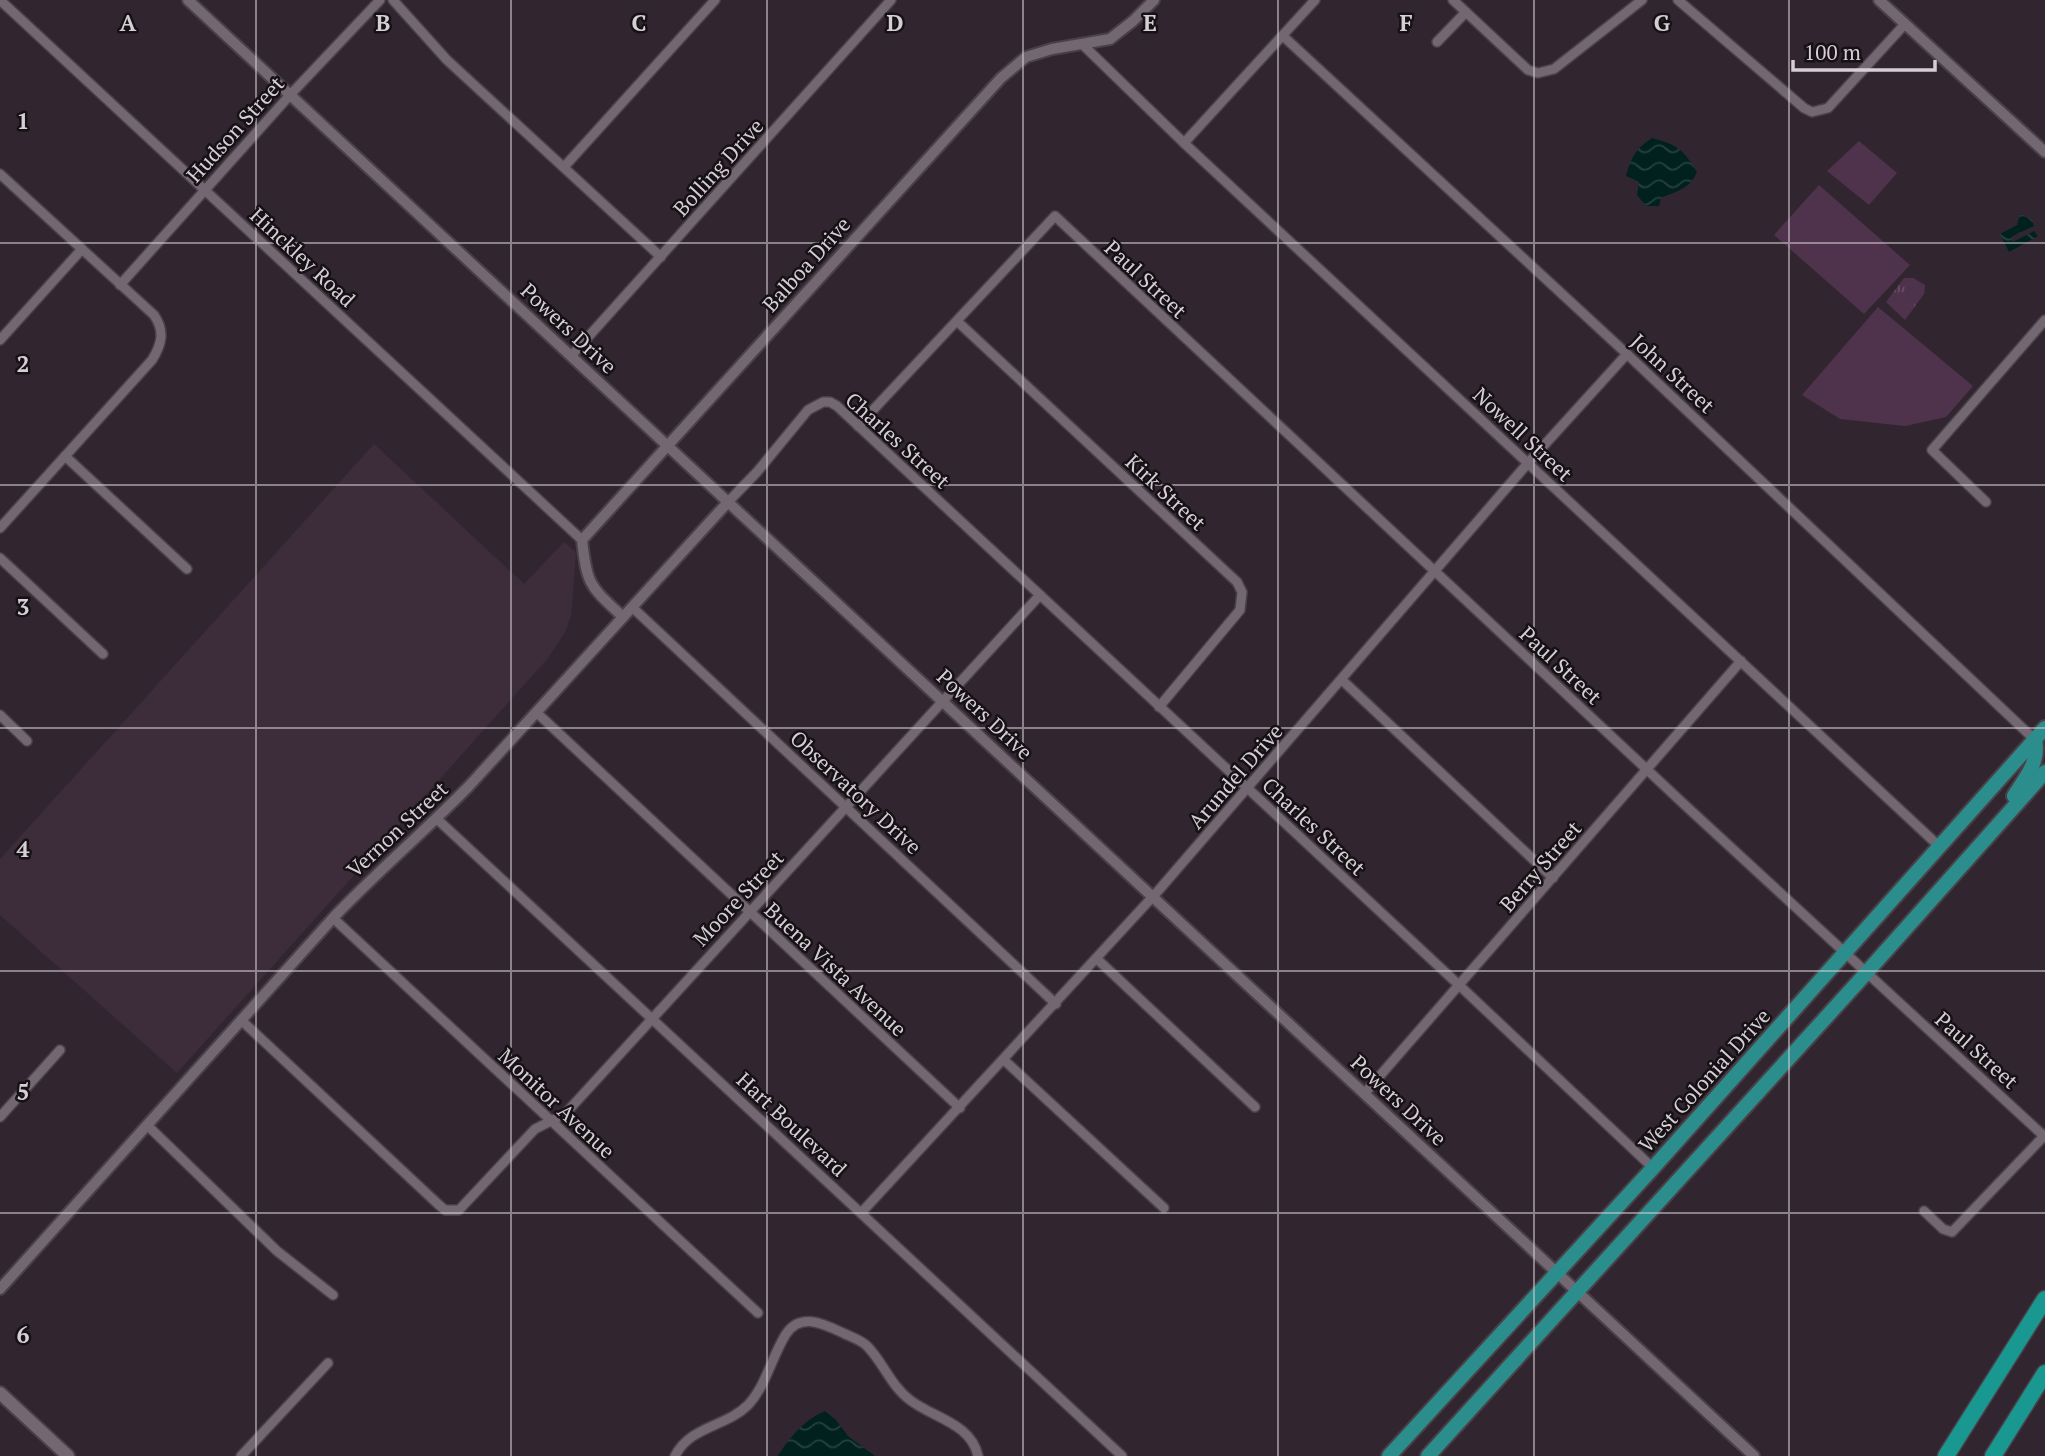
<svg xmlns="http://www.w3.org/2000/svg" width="2045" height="1456" font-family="'PT Serif',serif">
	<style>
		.built { fill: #3d2d3b }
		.park { fill: url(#park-tufts) }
		.pitch { fill: #4f324c }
		.water { fill: url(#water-waves) }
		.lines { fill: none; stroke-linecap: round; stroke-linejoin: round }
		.minor-casing { stroke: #4a4148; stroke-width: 12 }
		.tertiary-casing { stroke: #4a4148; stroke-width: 14 }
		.secondary-casing { stroke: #4a4148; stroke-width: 16 }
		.trunk-casing { stroke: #4a4148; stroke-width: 18 }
		.motorway-casing { stroke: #4a4148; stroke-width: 19 }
		.minor { stroke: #736771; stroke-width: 9 }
		.tertiary { stroke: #736771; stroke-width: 10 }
		.secondary { stroke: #736771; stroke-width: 12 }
		.trunk { stroke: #2b8e8c; stroke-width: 14 }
		.motorway { stroke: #199892; stroke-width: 16 }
		.grid { fill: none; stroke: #d6ced5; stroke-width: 2; stroke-opacity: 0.55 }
		.labels { text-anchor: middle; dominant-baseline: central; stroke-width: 5; stroke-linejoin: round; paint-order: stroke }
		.street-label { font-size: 21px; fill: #d6ced5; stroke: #161115 }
		.grid-label { font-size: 23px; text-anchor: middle; font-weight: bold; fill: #d6ced5; stroke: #161115; stroke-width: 5; stroke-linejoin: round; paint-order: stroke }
	</style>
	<defs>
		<pattern id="park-tufts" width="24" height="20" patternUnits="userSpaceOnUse" patternTransform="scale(1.75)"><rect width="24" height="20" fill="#4f324c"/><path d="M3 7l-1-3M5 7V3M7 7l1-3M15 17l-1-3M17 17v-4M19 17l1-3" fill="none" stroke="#684e65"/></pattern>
		<pattern id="water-waves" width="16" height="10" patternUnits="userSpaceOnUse" patternTransform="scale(1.75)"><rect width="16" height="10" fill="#01211f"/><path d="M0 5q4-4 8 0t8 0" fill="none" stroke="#25403f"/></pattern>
	</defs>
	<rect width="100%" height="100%" fill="#31262f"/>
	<polygon class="built" points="374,444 524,584 564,542 576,552 571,616 565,632 549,657 177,1073 0,915 0,859"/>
	<polygon class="park" points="1904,278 1913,278 1925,285 1924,294 1905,320 1886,302"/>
	<g class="pitch">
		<polygon points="1859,141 1897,173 1869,205 1827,171"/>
		<polygon points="1819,185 1910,265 1864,314 1774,235"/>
		<polygon points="1878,307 1973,386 1946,417 1905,426 1840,419 1802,395"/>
	</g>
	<g class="water">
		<path d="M1652 138C1678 145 1683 149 1697 172 1690 189 1677 191 1661 198L1659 206H1646L1637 195 1639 182 1626 176C1631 158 1636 148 1652 138Z"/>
		<polygon points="2020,214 2032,220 2034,226 2011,237 2013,242 2034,231 2038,236 2009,252 2000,234 2017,225"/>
		<path d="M825 1411 836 1420 848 1436 875 1456H778C789 1438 805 1419 825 1411Z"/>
	</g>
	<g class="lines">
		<defs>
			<g id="minor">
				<polyline points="0,0 582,540"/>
				<polyline points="393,0 447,60 661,257"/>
				<polyline points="1453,0 1528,70 1538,73 1554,69 1642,0"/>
				<polyline points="1678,0 1804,108 1812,112 1828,108 1905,24"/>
				<polyline points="1283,36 1627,354 2035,740"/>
				<polyline points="1437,42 1466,12"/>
				<polyline points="1083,45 1184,143 1940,847"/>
				<polyline points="1184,143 1315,0"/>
				<polyline points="564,167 715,0"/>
				<path d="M0 174 154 315C165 331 162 344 152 360L0 528"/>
				<polyline points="120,285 290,95 380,0"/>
				<polyline points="958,322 1237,582 1242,592 1240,610 1159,707"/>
				<polyline points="0,340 82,249"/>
				<polyline points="571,356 891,0"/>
				<polyline points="858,426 1055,216 1687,807 2045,1137"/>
				<polyline points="65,456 187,569"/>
				<polyline points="728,502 757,472 808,410 823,402 830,402 837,406 1460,986 1653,1168"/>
				<polyline points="1986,502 1932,450 2045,320"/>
				<polyline points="0,558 103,654"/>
				<polyline points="632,607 1056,1004"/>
				<polyline points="1342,680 1553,878"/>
				<polyline points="536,712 960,1108"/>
				<polyline points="0,715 27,741"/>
				<polyline points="437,819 1122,1456"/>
				<polyline points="333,918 758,1313"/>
				<polyline points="1097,959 1255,1107"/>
				<polyline points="241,1020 439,1205 445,1210 459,1210 535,1129 565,1114 1040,595"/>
				<polyline points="1004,1060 1164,1208"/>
				<polyline points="1364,1094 1741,661"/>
				<polyline points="0,1117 60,1050"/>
				<polyline points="147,1125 277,1251 333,1295"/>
				<polyline points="1924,1211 1943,1229 1952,1232 2045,1135"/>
				<polyline points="861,1213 1158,891 1528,463 1627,354"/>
				<polyline points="241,1456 328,1363"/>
				<path d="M675 1456C690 1426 726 1427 748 1405 766 1386 772 1356 786 1334 801 1312 824 1324 843 1333 851 1337 861 1340 867 1346 883 1362 891 1386 910 1400 933 1418 971 1423 978 1456"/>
			</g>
			<g id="tertiary">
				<polyline points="188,0 1754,1456"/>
				<polyline points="1879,0 2045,152"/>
				<path d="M623 617C590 586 587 586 582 540L1001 78 1026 57 1052 49 1110 39 1133 21 1154 0"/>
				<path d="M0 1289 333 918C377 872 425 831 469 786L728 502"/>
			</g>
			<polyline id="secondary" points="0,1393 68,1456"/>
			<g id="trunk">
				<path d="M2014 796C2025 778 2040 762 2035 740"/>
				<polyline points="1389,1456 1653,1168 2045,728"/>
				<polyline points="1428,1456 1859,981 2045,772"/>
			</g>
			<g id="motorway">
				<polyline points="1946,1456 2045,1299"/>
				<polyline points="1993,1456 2045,1373"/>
			</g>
		</defs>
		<use href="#minor" class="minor-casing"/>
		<use href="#tertiary" class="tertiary-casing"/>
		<use href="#secondary" class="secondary-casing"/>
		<use href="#trunk" class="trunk-casing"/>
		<use href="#motorway" class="motorway-casing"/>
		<use href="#minor" class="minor"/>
		<use href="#tertiary" class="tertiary"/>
		<use href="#secondary" class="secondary"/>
		<use href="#trunk" class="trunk"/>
		<use href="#motorway" class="motorway"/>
	</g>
	<path class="grid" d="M256 0V1456M511 0V1456M767 0V1456M1023 0V1456M1278 0V1456M1534 0V1456M1789 0V1456M0 243H2045M0 485H2045M0 728H2045M0 971H2045M0 1213H2045"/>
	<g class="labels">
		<g class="street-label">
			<text transform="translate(235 129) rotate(-48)">Hudson Street</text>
			<text transform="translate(718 167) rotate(-48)">Bolling Drive</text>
			<text transform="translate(303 257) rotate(43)">Hinckley Road</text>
			<text transform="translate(806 264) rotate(-48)">Balboa Drive</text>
			<text transform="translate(1146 279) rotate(43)">Paul Street</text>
			<text transform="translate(569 328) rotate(43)">Powers Drive</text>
			<text transform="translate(1673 373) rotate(43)">John Street</text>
			<text transform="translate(1523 434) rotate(43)">Nowell Street</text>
			<text transform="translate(898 440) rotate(42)">Charles Street</text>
			<text transform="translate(1166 492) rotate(43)">Kirk Street</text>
			<text transform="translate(1561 665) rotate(43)">Paul Street</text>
			<text transform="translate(985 714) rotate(43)">Powers Drive</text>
			<text transform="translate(1235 776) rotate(-49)">Arundel Drive</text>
			<text transform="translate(856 792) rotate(43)">Observatory Drive</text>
			<text transform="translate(1314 826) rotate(43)">Charles Street</text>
			<text transform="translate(397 829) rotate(-43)">Vernon Street</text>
			<text transform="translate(1540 866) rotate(-49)">Berry Street</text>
			<text transform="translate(738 898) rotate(-47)">Moore Street</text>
			<text transform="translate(836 969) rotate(43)">Buena Vista Avenue</text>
			<text transform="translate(1977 1050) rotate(42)">Paul Street</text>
			<text transform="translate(1704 1080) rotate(-48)">West Colonial Drive</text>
			<text transform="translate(1399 1100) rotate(43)">Powers Drive</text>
			<text transform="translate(557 1103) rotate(43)">Monitor Avenue</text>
			<text transform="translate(792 1124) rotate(43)">Hart Boulevard</text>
		</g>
	</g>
	<g class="grid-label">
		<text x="128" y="31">A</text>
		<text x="383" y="31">B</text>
		<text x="639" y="31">C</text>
		<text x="895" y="31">D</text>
		<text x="1150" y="31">E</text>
		<text x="1406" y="31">F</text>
		<text x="1662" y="31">G</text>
		<text x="23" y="129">1</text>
		<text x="23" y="372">2</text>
		<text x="23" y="615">3</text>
		<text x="23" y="857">4</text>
		<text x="23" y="1100">5</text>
		<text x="23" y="1343">6</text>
	</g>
	<path d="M1793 60v10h142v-10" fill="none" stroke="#d6ced5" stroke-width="3.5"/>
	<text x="1804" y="60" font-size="21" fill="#d6ced5" stroke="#161115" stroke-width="5" paint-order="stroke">100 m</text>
</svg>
